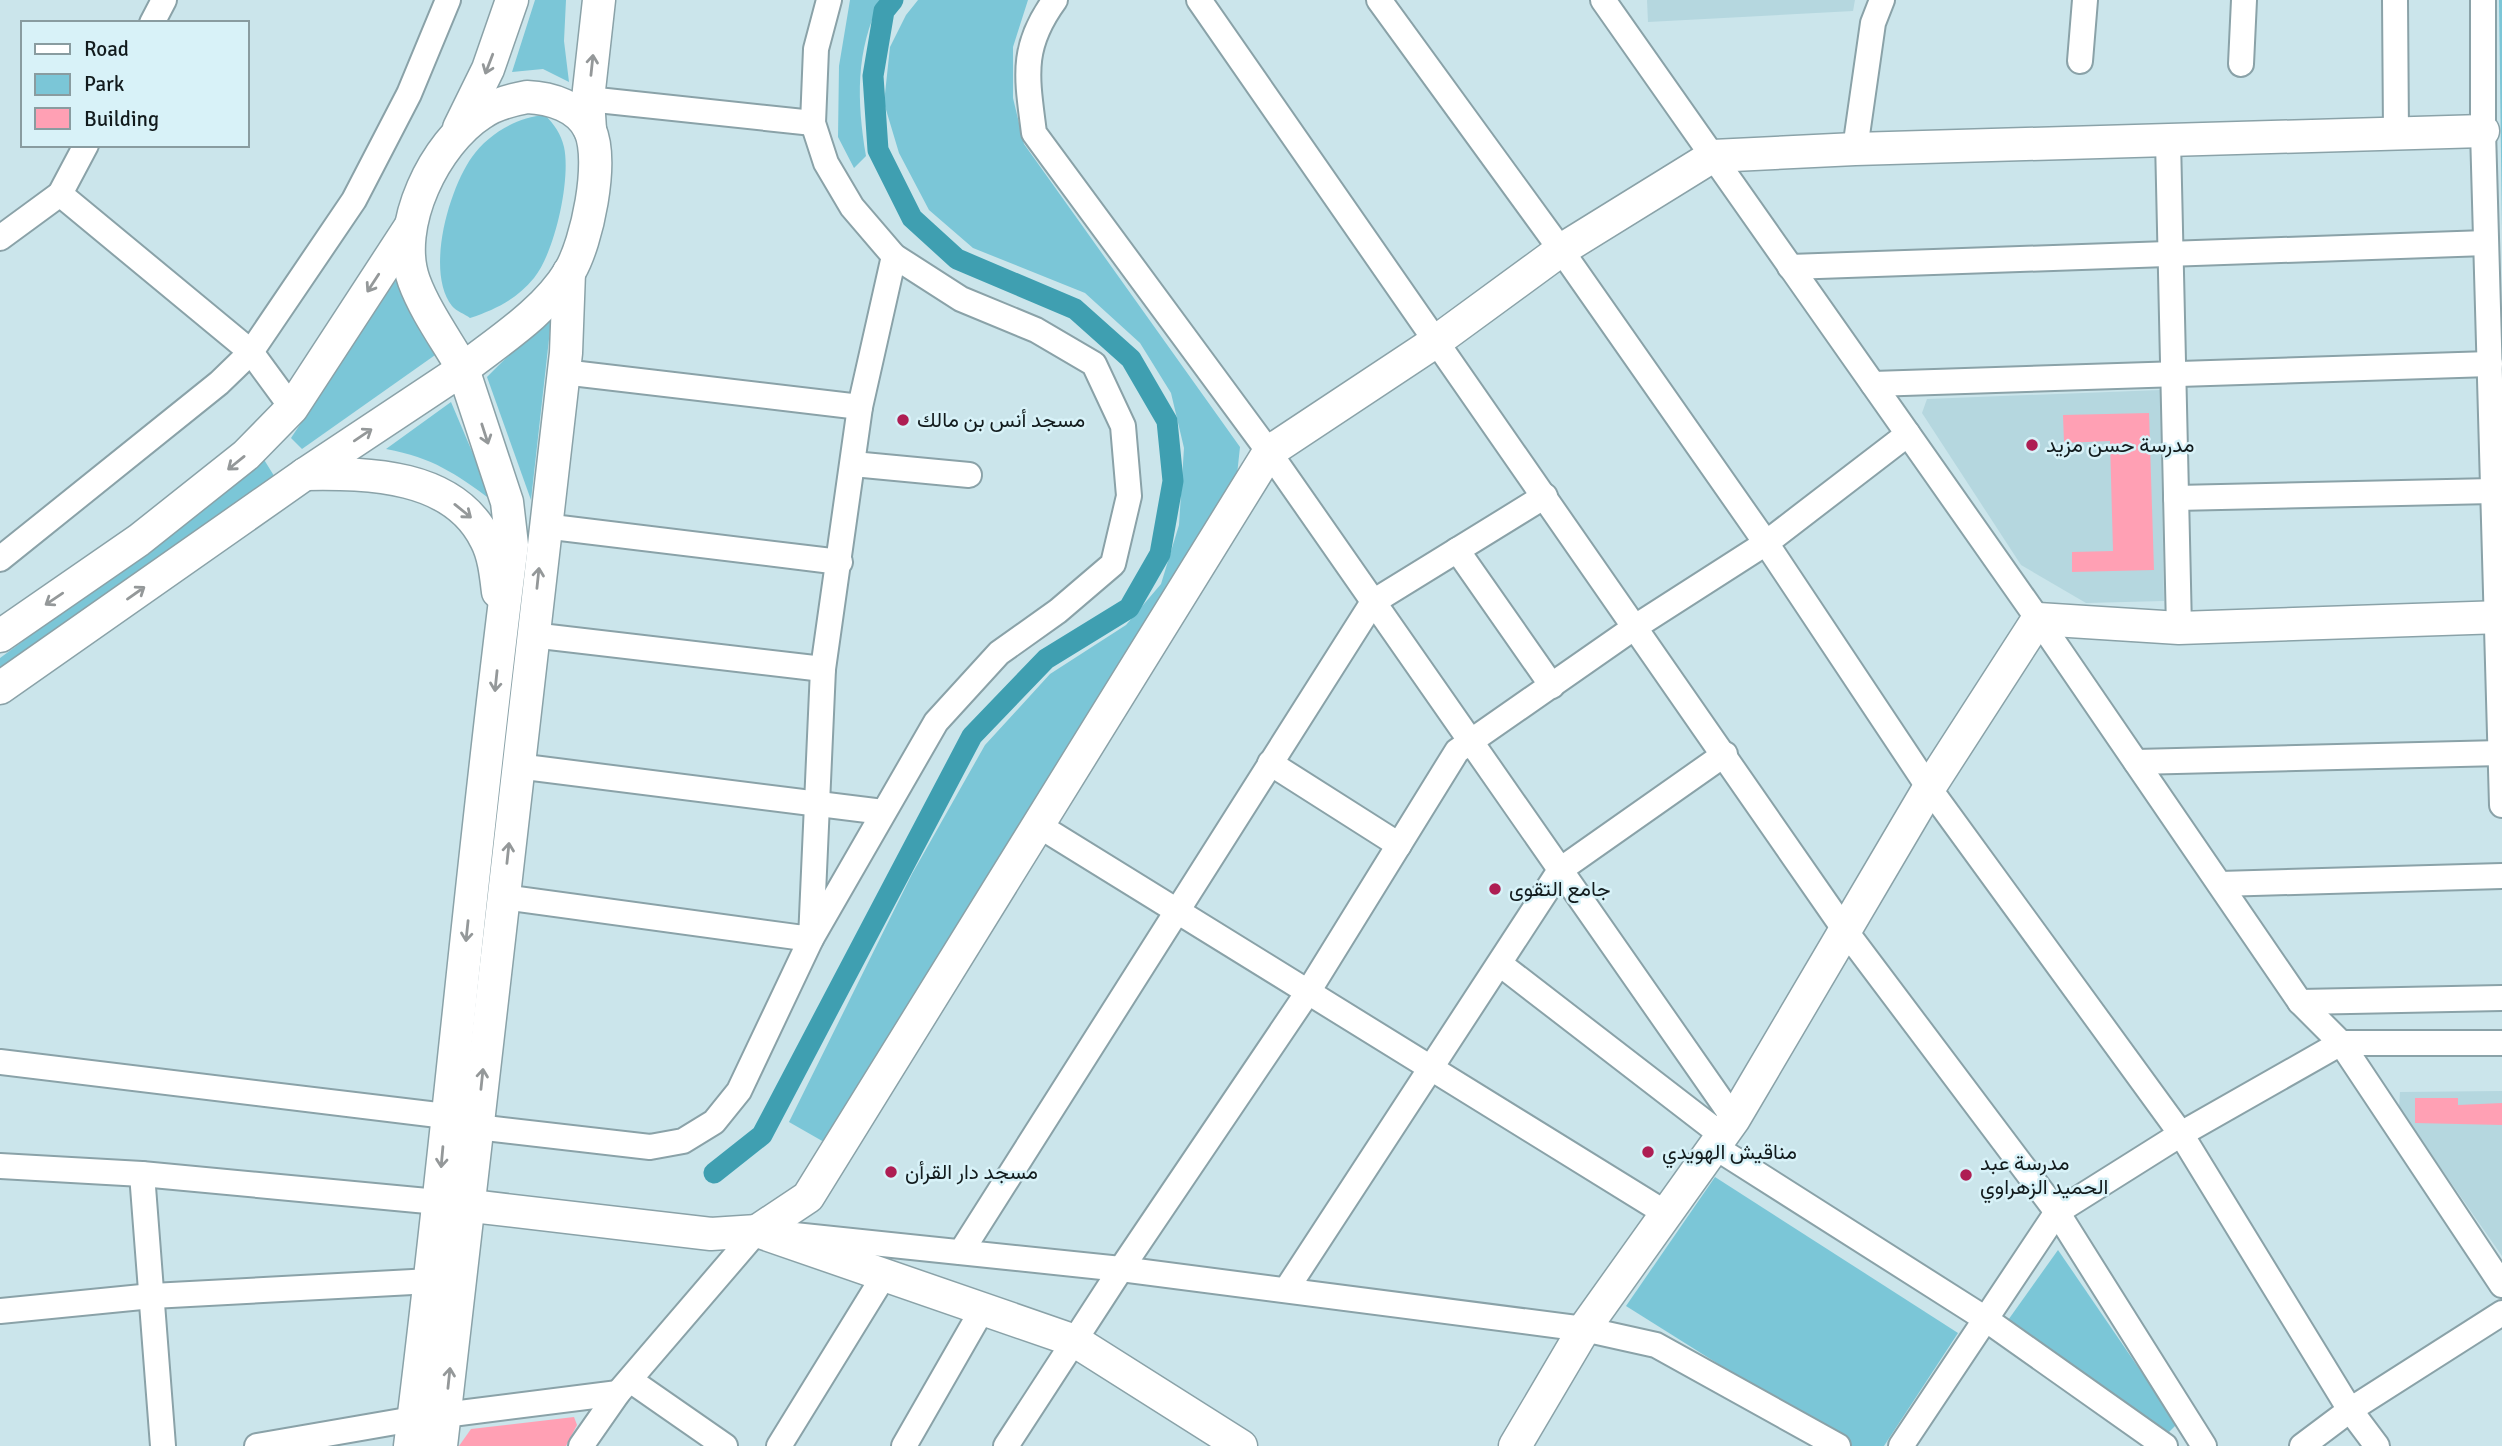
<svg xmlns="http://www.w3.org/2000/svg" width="2502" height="1446" font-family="Signika,Vazirmatn,sans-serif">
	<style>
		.built { fill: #b5d7df }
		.green { fill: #7bc6d7 }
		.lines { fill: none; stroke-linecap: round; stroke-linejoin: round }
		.canal { stroke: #3f9fb1; stroke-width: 21 }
		.building { fill: #ffa0b4 }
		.minor-casing { stroke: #8aa2a8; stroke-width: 28 }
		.major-casing { stroke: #8aa2a8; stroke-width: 35 }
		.minor { stroke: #fff; stroke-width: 24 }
		.major { stroke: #fff; stroke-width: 32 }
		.oneway { stroke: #949899 }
		.poi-dot { fill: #ae1e53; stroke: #d8f2f8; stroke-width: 2.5 }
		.labels { text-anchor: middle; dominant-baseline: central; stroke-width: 5; stroke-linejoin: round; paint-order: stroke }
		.poi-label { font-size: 21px; fill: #121b1d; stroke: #d8f2f8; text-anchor: start }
	</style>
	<rect width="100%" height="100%" fill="#cbe5eb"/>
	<g class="built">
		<polygon points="1647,0 1855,0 1853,11 1648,22"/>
		<polygon points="2160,390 2164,601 2086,603 2021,565 1922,413 1927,399"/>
		<polygon points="2502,1091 2502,1256 2399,1108 2400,1092"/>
	</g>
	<g class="green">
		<polygon points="535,0 566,0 564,41 569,82 543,69 512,72"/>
		<path d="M850 0H881C855 50 857 102 866 156L854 168 838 137 839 66Z"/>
		<polygon points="918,0 1028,0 1013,47 1013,98 1024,144 1240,447 1236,484 1149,628 951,934 824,1142 789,1122 912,874 985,745 1050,674 1126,625 1161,584 1179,525 1184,448 1171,393 1140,343 1085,293 973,248 929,210 899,153 884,103 890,47 906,15"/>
		<polygon points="2499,0 2502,0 2502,232"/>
		<path d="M545 115C554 124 561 134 564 147 571 179 555 252 534 278 517 299 496 309 470 318 465 314 456 311 452 306 425 272 449 189 472 157 488 134 517 117 545 115Z"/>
		<polygon points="396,280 438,353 302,449 291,438"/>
		<polygon points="552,312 531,500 487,377"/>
		<path d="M451 402 493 501C454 473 434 458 386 449Z"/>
		<polygon points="263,458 276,479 0,676 0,658 146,551"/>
		<polygon points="1715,1177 1958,1333 1884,1446 1849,1446 1626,1306"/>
		<polygon points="2058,1250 2177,1424 2166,1435 2001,1330"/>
	</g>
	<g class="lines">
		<polyline class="canal" points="714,1173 762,1135 972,736 1046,659 1129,608 1160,554 1173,481 1167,421 1131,359 1075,309 957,259 912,218 878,150 873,76 884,11 893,0"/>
	</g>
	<g class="building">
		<polygon points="2149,413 2154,570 2072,572 2072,552 2113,551 2110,441 2064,443 2063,415"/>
		<polygon points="2415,1098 2458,1098 2458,1105 2502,1103 2502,1125 2415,1123"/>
		<polygon points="574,1417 577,1425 566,1446 459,1446 471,1429"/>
	</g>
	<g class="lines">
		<defs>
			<g id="minor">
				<path d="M1055 0C1020 48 1027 77 1034 133L1269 452 1734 1119"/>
				<polyline points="1199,0 1844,929 2057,1212 2204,1446"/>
				<polyline points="1379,0 1561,250 1766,543 1929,788 2181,1134 2350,1410 2377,1446"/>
				<polyline points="1603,0 2038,619 2300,1002 2341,1043 2502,1285"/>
				<polyline points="2395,0 2396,133"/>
				<polyline points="2483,0 2483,131 2502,805"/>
				<polyline points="152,23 164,0"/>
				<polyline points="2080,61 2085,0"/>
				<polyline points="2241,64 2244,0"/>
				<polyline points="588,99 813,123"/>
				<polyline points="2168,140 2179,628"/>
				<polyline points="1855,149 1873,23 1882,0"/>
				<polyline points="60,194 251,352 292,408"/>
				<polyline points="0,238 60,194 86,145"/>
				<polyline points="1790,267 2486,243"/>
				<polyline points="563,372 860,407"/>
				<polyline points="1873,384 2490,364"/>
				<polyline points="853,464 969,475"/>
				<polyline points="2176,498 2493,491"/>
				<polyline points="544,526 840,562"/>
				<polyline points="1457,550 1552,686"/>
				<polyline points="0,559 219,383 251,352 354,200 409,94 448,0"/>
				<polyline points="532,635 823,669"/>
				<polyline points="2136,762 2501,753"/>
				<polyline points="1270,763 1399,845"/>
				<polyline points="517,766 883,812"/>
				<polyline points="1038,825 1667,1214"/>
				<polyline points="2220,884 2502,876"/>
				<polyline points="503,897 811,939 823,669 860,407 894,256"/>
				<polyline points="1500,964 1723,1136"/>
				<polyline points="2300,1002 2502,998"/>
				<polyline points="0,1062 446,1116"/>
				<polyline points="477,1127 650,1147 683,1141 714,1122 739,1091 811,939 936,722 999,653 1058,611 1113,564 1129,496 1123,426 1094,364 1036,330 961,299 894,256 852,207 826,163 813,123 816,49 829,0"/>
				<polyline points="1715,1147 1984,1318 2165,1446"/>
				<polyline points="0,1166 142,1174 438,1202"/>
				<polyline points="142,1174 163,1446"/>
				<polyline points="961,1252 1373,602 1545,496"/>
				<polyline points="1286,1290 1560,870 1725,754"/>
				<polyline points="0,1311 152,1296 431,1281"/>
				<polyline points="630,1380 725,1446"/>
				<polyline points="444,1415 618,1393"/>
				<polyline points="257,1446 413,1419"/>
				<polyline points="581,1446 618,1393 757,1231 1121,1269 1584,1329 1656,1345 1838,1446"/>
				<polyline points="779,1446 885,1274"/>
				<polyline points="904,1446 982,1310"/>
				<polyline points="1006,1446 1121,1269 1308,992 1457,751 1635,627 1766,543 1908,434"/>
				<polyline points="1901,1446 2057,1212 2181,1134 2341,1043 2502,1043"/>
				<polyline points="2302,1446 2350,1410 2502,1313"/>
			</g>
			<g id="major">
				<path d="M527 97C550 98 579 106 590 130 604 162 587 242 570 271 545 312 500 340 463 369 447 341 425 311 414 281 394 226 435 143 482 113 495 104 511 100 527 97Z"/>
				<polyline points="459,128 488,69 512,0"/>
				<polyline points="590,130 588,99 599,0"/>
				<path d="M305 474C368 473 454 474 486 540 494 555 496 575 498 592"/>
				<polyline points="0,636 139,540 246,455 292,408 410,227"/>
				<path d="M0 688 305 474 463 369 507 502 512 545C473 845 448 1146 410 1446"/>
				<polyline points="446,1203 711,1234 757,1231 1075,1341 1241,1446"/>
				<polyline points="757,1231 808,1197 1269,452 1438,340 1561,250 1713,156 1855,149 2483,131"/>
				<polyline points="441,1446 566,353 569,272"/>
				<polyline points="1515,1446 1584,1329 1734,1119 1929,788 2038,619 2179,628 2502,617"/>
			</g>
		</defs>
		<use href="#minor" class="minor-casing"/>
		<use href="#major" class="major-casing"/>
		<use href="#minor" class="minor"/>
		<use href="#major" class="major"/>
	</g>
	<defs><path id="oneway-shaft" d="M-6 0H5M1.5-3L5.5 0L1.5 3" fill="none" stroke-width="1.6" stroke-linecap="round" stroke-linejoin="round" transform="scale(1.75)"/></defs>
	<g class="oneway">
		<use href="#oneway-shaft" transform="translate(489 64) rotate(111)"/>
		<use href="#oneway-shaft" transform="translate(592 65) rotate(-84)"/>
		<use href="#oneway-shaft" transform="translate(373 283) rotate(123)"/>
		<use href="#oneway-shaft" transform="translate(485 434) rotate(72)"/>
		<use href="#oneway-shaft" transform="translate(363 435) rotate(-34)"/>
		<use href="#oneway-shaft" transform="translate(236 463) rotate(141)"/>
		<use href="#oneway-shaft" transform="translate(463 511) rotate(39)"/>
		<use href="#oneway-shaft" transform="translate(538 578) rotate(-84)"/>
		<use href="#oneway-shaft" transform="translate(136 593) rotate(-35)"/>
		<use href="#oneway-shaft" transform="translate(54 599) rotate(146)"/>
		<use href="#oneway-shaft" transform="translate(496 681) rotate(96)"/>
		<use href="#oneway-shaft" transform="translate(508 853) rotate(-84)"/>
		<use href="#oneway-shaft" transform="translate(467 931) rotate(96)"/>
		<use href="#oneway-shaft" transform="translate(482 1079) rotate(-84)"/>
		<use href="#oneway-shaft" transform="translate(442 1157) rotate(95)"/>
		<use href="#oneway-shaft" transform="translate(449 1378) rotate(-84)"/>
	</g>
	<g class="poi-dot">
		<circle cx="903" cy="420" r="7"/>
		<circle cx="2032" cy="445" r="7"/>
		<circle cx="1495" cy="889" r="7"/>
		<circle cx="1648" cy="1152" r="7"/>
		<circle cx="891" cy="1172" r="7"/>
		<circle cx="1966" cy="1175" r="7"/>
	</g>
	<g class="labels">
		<g class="poi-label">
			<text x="917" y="420">مسجد أنس بن مالك</text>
			<text x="2046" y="445">مدرسة حسن مزيد</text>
			<text x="1509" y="889">جامع التقوى</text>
			<text x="1662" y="1152">مناقيش الهويدي</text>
			<text x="1980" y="1163">مدرسة عبد<tspan x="1980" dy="24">الحميد الزهراوي</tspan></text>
			<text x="905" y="1172">مسجد دار القرأن</text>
		</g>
	</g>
	<rect x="21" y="21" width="228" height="126" fill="#d8f2f8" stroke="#899ca0" stroke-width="2"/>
	<rect x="35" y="44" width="35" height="10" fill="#ffffff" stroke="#899ca0" stroke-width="2"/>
	<text x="84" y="56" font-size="21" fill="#121b1d">Road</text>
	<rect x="35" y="74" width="35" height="21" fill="#7bc6d7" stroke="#899ca0" stroke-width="2"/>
	<text x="84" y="91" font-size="21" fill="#121b1d">Park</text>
	<rect x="35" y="108" width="35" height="21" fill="#ffa0b4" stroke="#899ca0" stroke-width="2"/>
	<text x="84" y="126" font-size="21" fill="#121b1d">Building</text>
</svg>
